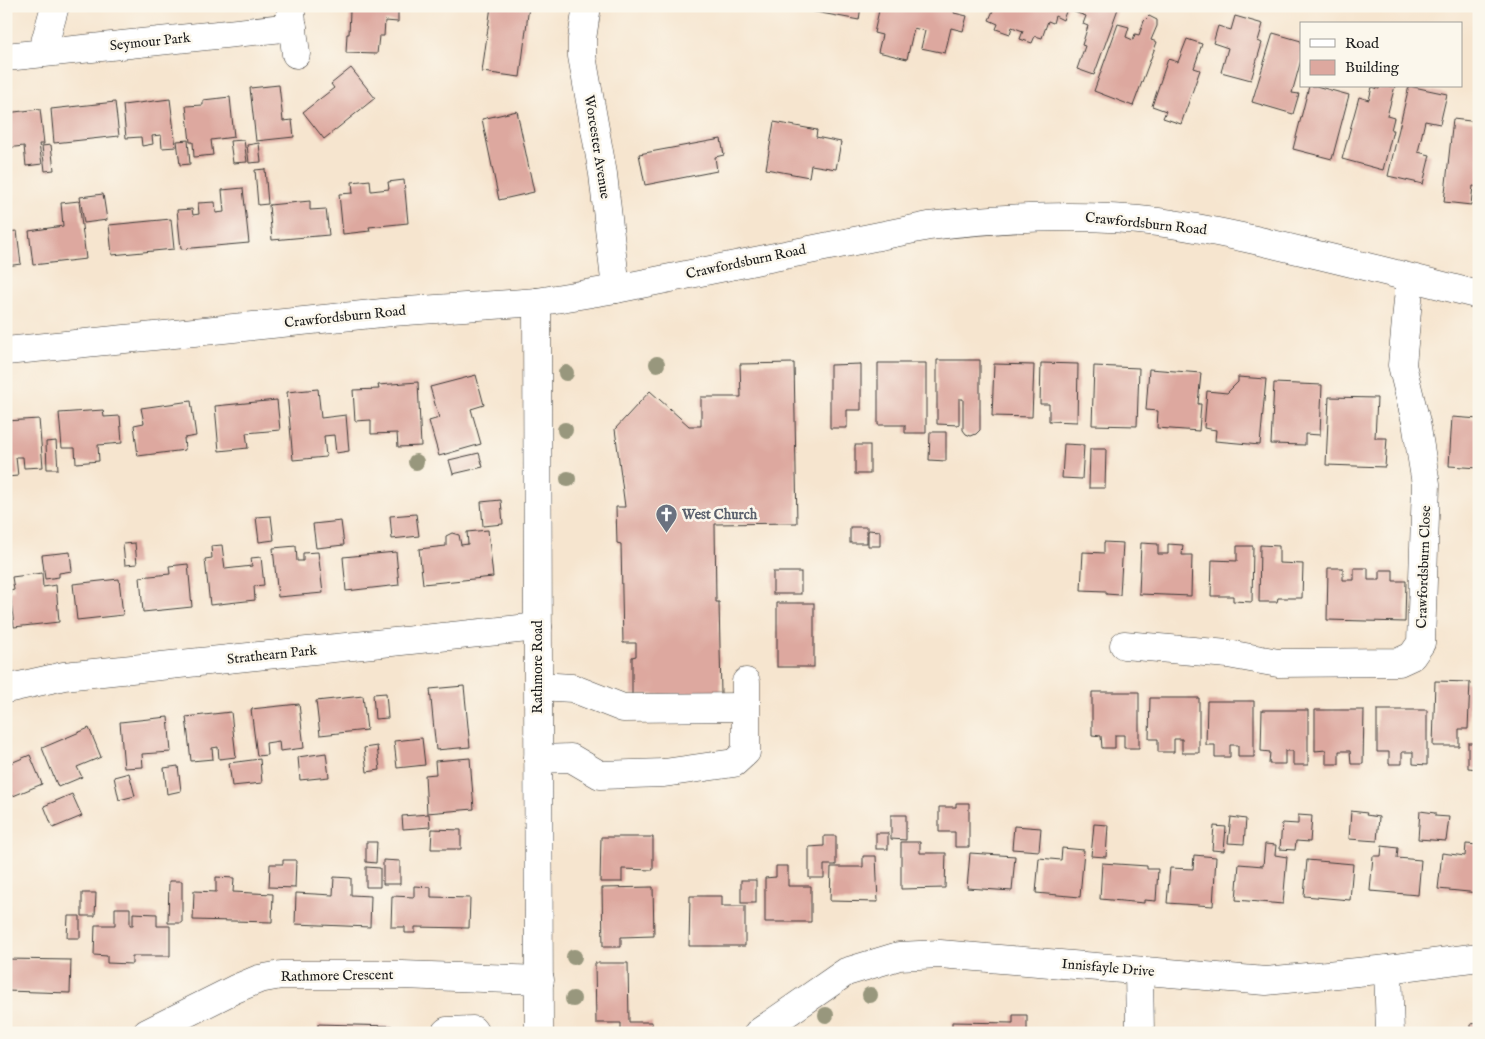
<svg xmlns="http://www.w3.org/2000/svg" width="1485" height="1039" font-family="'IM FELL English',serif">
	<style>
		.building { fill: #dda89f }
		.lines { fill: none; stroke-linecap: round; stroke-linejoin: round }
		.minor-casing { stroke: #3d3a37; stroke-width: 29 }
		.major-casing { stroke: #3d3a37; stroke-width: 29 }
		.minor { stroke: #fff; stroke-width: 28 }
		.major { stroke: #fff; stroke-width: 28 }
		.tree { fill: #98977d }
		.labels { text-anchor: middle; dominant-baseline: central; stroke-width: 5; stroke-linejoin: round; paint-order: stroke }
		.street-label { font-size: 14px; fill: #1c1c1c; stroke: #fbf7ec }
		.worship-label { font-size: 14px; font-weight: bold; fill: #5b616d; stroke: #fbf7ec; text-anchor: start }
	</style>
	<rect width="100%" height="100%" fill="#fbf7ec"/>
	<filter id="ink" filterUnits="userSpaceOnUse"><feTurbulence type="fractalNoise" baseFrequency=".02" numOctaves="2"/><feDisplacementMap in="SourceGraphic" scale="10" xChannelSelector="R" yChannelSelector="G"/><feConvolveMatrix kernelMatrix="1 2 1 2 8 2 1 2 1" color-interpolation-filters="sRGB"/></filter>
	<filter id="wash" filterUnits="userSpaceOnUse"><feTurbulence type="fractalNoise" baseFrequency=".0096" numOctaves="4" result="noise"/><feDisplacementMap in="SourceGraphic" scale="20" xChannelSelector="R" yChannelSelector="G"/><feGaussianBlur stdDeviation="1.12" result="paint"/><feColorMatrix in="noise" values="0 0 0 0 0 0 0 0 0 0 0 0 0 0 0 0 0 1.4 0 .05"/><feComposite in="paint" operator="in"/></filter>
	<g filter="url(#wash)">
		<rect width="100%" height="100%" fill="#f6e5cf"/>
		<g id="blocks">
			<g class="building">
				<polygon points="348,6 398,6 398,22 385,21 384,36 379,36 377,54 346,53 347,34 349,34 350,11 348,10"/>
				<polygon points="491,6 529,6 520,77 482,72"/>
				<polygon points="783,6 861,6 859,20"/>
				<polygon points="880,6 956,6 954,13 967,16 963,31 951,28 945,53 921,48 925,31 914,28 907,59 878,52 882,35 874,33"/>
				<polygon points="995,6 1068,6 1063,20 1055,16 1053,23 1048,21 1042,38 1035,36 1032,43 1020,39 1023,31 1012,27 1010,34 996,29 998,24 989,20"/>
				<polygon points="1076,6 1119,6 1094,75 1077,69 1085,46 1082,45 1088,26 1083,24 1086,16 1074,12"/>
				<polygon points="1149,16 1157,20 1157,26 1151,40 1157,42 1133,106 1094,91 1118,24 1129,27 1126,37 1133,40 1135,34 1139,35 1144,21"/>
				<polygon points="1235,16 1263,24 1258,41 1262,43 1251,80 1221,72 1228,48 1213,43 1218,26 1231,30"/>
				<polygon points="1273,33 1301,41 1301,60 1292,93 1299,94 1293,114 1252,102"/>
				<polygon points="1187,39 1202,44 1194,68 1200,70 1181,124 1163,118 1166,111 1152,106 1168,59 1178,62"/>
				<polygon points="351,68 375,98 324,139 303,112 334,88 331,84"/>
				<polygon points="279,85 283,121 292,120 294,137 256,141 250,88"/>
				<polygon points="1309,86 1316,86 1349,95 1332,159 1293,149"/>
				<polygon points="1380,86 1395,86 1387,116 1394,118 1391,130 1393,130 1383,170 1342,159 1359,97 1369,100 1372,87 1379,89"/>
				<polygon points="1409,86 1447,94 1440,124 1425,121 1418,152 1430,155 1423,184 1388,176"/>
				<polygon points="230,97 234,137 211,140 213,155 194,157 193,142 190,142 186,106 203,105 203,100"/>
				<polygon points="170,99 176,147 162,148 161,135 152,136 153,144 142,146 141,137 126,138 123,105"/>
				<polygon points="115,102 119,136 54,143 51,109"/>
				<polygon points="40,109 44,144 39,144 42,164 26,166 24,146 6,148 6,113"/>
				<polygon points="517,111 534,192 499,200 482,119"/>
				<polygon points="1453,119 1479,122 1479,187 1473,186 1471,205 1444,202"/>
				<polygon points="774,122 817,130 816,137 841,142 836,169 811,165 809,177 766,169"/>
				<polygon points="721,139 724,155 715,157 717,171 645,185 639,154"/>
				<polygon points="188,140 190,164 180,165 177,141"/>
				<polygon points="244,140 247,162 233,163 230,141"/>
				<polygon points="259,143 261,162 249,163 247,145"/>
				<polygon points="51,145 54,170 45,171 42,146"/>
				<polygon points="265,169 268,204 258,205 255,170"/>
				<polygon points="370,180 371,191 389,189 388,182 404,180 408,223 369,227 370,231 343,234 339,194 353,193 352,182"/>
				<polygon points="243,188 249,243 181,249 177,210 192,209 193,215 199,214 198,203 215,202 216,213 224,212 222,190"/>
				<polygon points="103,194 107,220 84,223 80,197"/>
				<polygon points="79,201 86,259 33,265 29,231 63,226 61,203"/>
				<polygon points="310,201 310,210 326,209 329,235 272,240 269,205"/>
				<polygon points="171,219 174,249 112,255 109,225"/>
				<polygon points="17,231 21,264 6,266 6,232"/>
				<polygon points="937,360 980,360 980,430 976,434 971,436 966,434 963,430 963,399 959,399 959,425 937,424"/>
				<polygon points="794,363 797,523 715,524 716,602 719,602 721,694 632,695 632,657 636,656 636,643 623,643 621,544 617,543 616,507 625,507 615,429 650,391 689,426 701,426 701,397 741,397 740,364"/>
				<polygon points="878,363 926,363 926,433 905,433 905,425 878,425"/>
				<polygon points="1041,363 1078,364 1077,422 1049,421 1049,404 1040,404"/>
				<polygon points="861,364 861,410 847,410 847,428 830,428 830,365"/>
				<polygon points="994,364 1034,365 1032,417 992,416"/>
				<polygon points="1094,366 1139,368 1137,426 1092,425"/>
				<polygon points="1149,369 1201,373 1198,404 1201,404 1199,431 1157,428 1158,411 1146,410"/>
				<polygon points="476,375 484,405 471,409 481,444 439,456 429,421 439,418 430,387"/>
				<polygon points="1238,377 1266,379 1260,445 1215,441 1216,430 1204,428 1207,391 1227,393 1238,382"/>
				<polygon points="418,382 421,446 398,447 397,433 371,434 371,420 355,421 353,390 379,389 378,385"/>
				<polygon points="1274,383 1322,385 1320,435 1305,434 1305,445 1271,444"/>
				<polygon points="318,389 321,418 346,415 349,451 336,453 334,435 324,436 326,457 293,460 287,392"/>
				<polygon points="1329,397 1377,398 1375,438 1387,438 1385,467 1326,465"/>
				<polygon points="277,400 280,430 246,433 248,448 219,451 215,406"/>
				<polygon points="191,401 196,436 184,438 185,450 138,456 134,425 144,423 141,408"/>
				<polygon points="103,410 104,417 120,416 122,443 98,445 99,461 76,463 75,448 62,448 59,413"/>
				<polygon points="1452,417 1479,419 1479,468 1449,466"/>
				<polygon points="39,419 43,467 24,468 23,457 16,457 18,476 6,477 6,421"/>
				<polygon points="930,432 946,432 946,461 929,460"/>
				<polygon points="56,441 58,469 47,469 46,442"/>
				<polygon points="1064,444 1084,445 1082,479 1062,478"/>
				<rect x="855" y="445" width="15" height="29"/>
				<polygon points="1090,449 1106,449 1105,488 1089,488"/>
				<polygon points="479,453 483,467 453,474 449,460"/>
				<polygon points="501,500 503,524 483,526 481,502"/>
				<polygon points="416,514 419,536 392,539 390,516"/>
				<polygon points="271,516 274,540 259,542 256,517"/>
				<polygon points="341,521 344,545 316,548 313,524"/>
				<rect x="850" y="527" width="17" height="16"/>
				<polygon points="488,530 493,577 423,584 419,549 446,546 446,536 452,533 459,535 461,545 468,544 467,532"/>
				<polygon points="868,530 880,531 880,546 868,546"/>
				<polygon points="1104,542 1123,543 1120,595 1106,594 1106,591 1081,590 1083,552 1104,553"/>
				<polygon points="135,543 137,564 125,565 123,544"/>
				<polygon points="1141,543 1158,544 1158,554 1168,554 1168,544 1183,545 1182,555 1192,555 1191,596 1139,594"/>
				<polygon points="222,545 225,569 252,566 251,558 261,557 264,585 254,586 255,600 210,605 205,559 212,558 211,546"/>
				<polygon points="1260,545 1279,546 1279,563 1303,564 1302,598 1278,598 1277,602 1259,602"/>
				<polygon points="296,546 297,561 303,561 303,553 318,552 323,593 278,597 273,548"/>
				<polygon points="1237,546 1253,546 1252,602 1233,601 1233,596 1211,596 1212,560 1237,561"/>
				<polygon points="70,552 72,571 59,573 59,577 45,579 42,555"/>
				<polygon points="396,552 399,585 346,591 343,557"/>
				<polygon points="188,564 192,607 143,612 140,577 170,574 169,566"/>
				<polygon points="1328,568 1343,568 1343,580 1354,580 1354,568 1368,568 1368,580 1380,580 1380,570 1393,570 1393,581 1406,581 1405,622 1327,620"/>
				<rect x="773" y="572" width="28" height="22"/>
				<polygon points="42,573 43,587 56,585 59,622 14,627 10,591 14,590 12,577"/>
				<polygon points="119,579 123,615 77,620 73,584"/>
				<rect x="777" y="603" width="37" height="64"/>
				<polygon points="1435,681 1470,682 1468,729 1459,729 1459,746 1433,746"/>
				<polygon points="464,686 470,747 436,750 430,689"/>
				<polygon points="1092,692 1139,692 1139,748 1124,748 1124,735 1115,735 1115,748 1102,748 1101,736 1092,735"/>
				<polygon points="386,693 388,718 375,719 373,694"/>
				<polygon points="363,696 367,730 320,735 316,701"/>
				<polygon points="1150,698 1199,698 1199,753 1182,753 1182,739 1174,739 1174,752 1158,752 1158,739 1149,739"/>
				<polygon points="1207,701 1254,701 1254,757 1238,757 1238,745 1230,745 1230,757 1215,757 1215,745 1206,745"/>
				<polygon points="299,704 304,748 280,751 279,741 266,743 267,755 257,756 251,709"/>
				<polygon points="1262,710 1308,710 1308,765 1293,765 1293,751 1285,751 1285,764 1269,764 1270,752 1261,751"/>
				<polygon points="1315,710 1364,710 1363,764 1351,764 1350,751 1339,751 1339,764 1326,764 1326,750 1315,751"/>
				<polygon points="1377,710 1427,710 1427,765 1413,764 1413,752 1402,752 1402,764 1389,764 1389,752 1377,752"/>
				<polygon points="231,712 236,757 219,759 218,747 212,748 213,759 191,761 186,717"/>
				<polygon points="168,717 171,752 142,754 143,767 124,768 120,722"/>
				<polygon points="89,728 101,757 77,767 82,777 58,787 42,748"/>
				<polygon points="422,738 425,765 397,768 394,741"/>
				<polygon points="1468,743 1479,743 1479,769 1468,768"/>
				<polygon points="377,746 380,770 367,772 364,748"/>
				<polygon points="326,753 329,777 300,780 298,757"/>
				<polygon points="30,755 42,784 6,799 6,765"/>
				<polygon points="470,758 474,809 427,813 425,775 436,774 435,761"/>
				<polygon points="260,759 262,783 232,786 229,763"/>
				<polygon points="178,766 181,791 167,794 164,768"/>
				<polygon points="129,773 135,796 119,800 114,777"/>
				<polygon points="72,794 82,816 53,828 44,806"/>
				<polygon points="956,803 969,803 969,847 955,847 955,832 939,832 939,807 956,807"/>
				<polygon points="1351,811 1367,813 1366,815 1379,817 1377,841 1349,839"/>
				<polygon points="1420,811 1435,813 1435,816 1449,817 1446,841 1418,839"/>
				<polygon points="429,814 430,827 403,829 402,816"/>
				<polygon points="891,815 906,815 906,840 891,839"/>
				<polygon points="1298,815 1312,816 1310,842 1296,841 1295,850 1280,849 1282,823 1298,824"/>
				<polygon points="1231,817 1246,819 1244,844 1228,843"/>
				<polygon points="1094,824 1108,825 1106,857 1091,856"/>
				<polygon points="1014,826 1041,828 1039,851 1012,849"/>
				<polygon points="1214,826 1226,827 1224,851 1212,850"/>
				<polygon points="432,829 461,830 461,849 431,849"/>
				<rect x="876" y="833" width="12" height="16"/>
				<polygon points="824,836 836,836 836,865 824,865 824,878 809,878 809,847 824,846"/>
				<polygon points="601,837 653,837 653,870 622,869 622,882 600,882"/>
				<polygon points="366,842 377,842 376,863 366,862"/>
				<polygon points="901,842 920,842 920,853 946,853 945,888 901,889"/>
				<polygon points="1265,844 1276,845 1275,855 1287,857 1283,904 1236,900 1239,864 1263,866"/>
				<polygon points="1466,844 1478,845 1477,856 1479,857 1479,893 1438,889 1442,853 1465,856"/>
				<polygon points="1382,846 1398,848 1397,858 1421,860 1418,895 1370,891 1373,856 1381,856"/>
				<polygon points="1062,848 1084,850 1080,897 1036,893 1039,858 1061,860"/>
				<polygon points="970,853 1015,856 1012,891 967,888"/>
				<polygon points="1194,855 1216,857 1213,906 1167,903 1170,868 1193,869"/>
				<polygon points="863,856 876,856 878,902 830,901 831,867 863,867"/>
				<polygon points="283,860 296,860 295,888 269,887 270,864 283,864"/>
				<polygon points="383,860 400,861 400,884 383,884"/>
				<polygon points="1307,860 1353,864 1350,900 1304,896"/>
				<polygon points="1102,863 1147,866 1147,869 1158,869 1156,901 1144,900 1144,903 1100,899"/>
				<polygon points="776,866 788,866 788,886 811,886 811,922 765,922 765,878 776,877"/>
				<polygon points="366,867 380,868 380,887 366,887"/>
				<polygon points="216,877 234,878 233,892 273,894 272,922 193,920 194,891 216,892"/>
				<polygon points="334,877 351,878 351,895 371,896 370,927 295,924 296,893 333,895"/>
				<rect x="741" y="880" width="15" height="23"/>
				<polygon points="169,881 182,881 182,923 168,923"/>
				<polygon points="414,886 431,887 431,897 470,898 469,928 415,927 415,933 405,933 405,927 391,927 392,896 414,897"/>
				<polygon points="653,887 654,936 621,937 621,947 603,947 602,888"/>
				<polygon points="82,893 96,893 95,916 82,916"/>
				<polygon points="690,896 722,896 722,906 745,906 745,946 689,946"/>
				<polygon points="115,908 130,908 130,925 133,925 133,913 157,914 157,926 170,926 170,956 132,956 132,964 107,963 107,956 94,955 95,925 115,925"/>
				<polygon points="68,916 80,916 80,938 67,938"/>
				<polygon points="6,959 71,960 70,993 6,991"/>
				<polygon points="595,963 628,963 629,1022 652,1022 652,1033 621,1033 621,1023 596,1023"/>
				<polygon points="1013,1015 1027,1015 1027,1033 952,1033 952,1022 1013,1023"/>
				<polygon points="1479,1023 1479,1033 1471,1033 1471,1024"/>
				<polygon points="318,1024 392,1026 392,1033 318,1033"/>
			</g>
		</g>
	</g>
	<g filter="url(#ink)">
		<use href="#blocks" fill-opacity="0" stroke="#3d3a37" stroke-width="1"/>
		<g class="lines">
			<defs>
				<g id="minor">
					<polyline points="290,6 296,54"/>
					<polyline points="587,6 582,39 582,56 603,174 616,289"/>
					<polyline points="42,53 55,6"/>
					<polyline points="6,57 293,27"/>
					<polyline points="537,302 539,1033"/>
					<polyline points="1124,645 1228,654 1278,663 1399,662 1412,656 1421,643 1426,484 1416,422 1402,365 1410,278"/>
					<polyline points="539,686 572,688 623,708 745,707"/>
					<polyline points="6,689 64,676 538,627"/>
					<polyline points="538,759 571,758 600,775 664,773 734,763 746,752 746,682"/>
					<polyline points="1388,969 1390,1033"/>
					<polyline points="1139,971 1140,1033"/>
					<polyline points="147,1033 235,989 259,979 281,975 402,975 540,980"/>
					<polyline points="445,1033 447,1031 473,1030 475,1033"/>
					<polyline points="758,1033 846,972 899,956 940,954 1266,981 1388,969 1479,957"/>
				</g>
				<path id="major" d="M6 351 392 312 537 302 616 289 929 226C1005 217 1081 213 1158 222 1211 229 1262 241 1314 254 1369 267 1424 281 1479 295"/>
			</defs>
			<use href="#minor" class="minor-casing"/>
			<use href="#major" class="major-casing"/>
			<use href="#minor" class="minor"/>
			<use href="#major" class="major"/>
		</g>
		<g class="tree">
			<circle cx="657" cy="364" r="8"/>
			<circle cx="566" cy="373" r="8"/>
			<circle cx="565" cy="430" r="8"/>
			<circle cx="416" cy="462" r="8"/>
			<circle cx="568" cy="479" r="8"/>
			<circle cx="574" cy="957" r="8"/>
			<circle cx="870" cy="995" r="8"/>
			<circle cx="573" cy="999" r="8"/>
			<circle cx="826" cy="1015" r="8"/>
		</g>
	</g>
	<defs>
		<symbol id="church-pin" viewBox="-11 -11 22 30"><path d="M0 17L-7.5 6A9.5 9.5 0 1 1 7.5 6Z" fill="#6b7280" stroke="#fbf7ec"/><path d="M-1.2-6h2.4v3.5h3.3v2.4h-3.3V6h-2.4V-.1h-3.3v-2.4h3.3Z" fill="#fff"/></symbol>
	</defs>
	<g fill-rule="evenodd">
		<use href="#church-pin" x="654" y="502" width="25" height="34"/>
	</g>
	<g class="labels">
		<g class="street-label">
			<text transform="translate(150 42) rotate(-6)">Seymour Park</text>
			<text transform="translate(597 147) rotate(81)">Worcester Avenue</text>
			<text transform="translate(1146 224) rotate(6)">Crawfordsburn Road</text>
			<text transform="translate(746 262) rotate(-12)">Crawfordsburn Road</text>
			<text transform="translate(345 317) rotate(-6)">Crawfordsburn Road</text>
			<text transform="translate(1424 567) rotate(-88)">Crawfordsburn Close</text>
			<text transform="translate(272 655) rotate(-6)">Strathearn Park</text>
			<text transform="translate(538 667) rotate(-90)">Rathmore Road</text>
			<text transform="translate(1108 968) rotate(5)">Innisfayle Drive</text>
			<text transform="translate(337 976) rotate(-1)">Rathmore Crescent</text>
		</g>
		<g class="worship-label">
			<text x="682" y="515">West Church</text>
		</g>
	</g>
	<rect width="1485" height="1039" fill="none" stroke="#fbf7ec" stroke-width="25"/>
	<rect x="1300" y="22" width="162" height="65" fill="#fbf7ec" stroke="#a29f99"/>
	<rect x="1310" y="39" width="25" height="8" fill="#ffffff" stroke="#a29f99"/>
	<text x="1345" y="48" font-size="15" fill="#1c1c1c">Road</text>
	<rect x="1310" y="60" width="25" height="15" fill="#dda89f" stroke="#a29f99"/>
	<text x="1345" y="72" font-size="15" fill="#1c1c1c">Building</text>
</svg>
